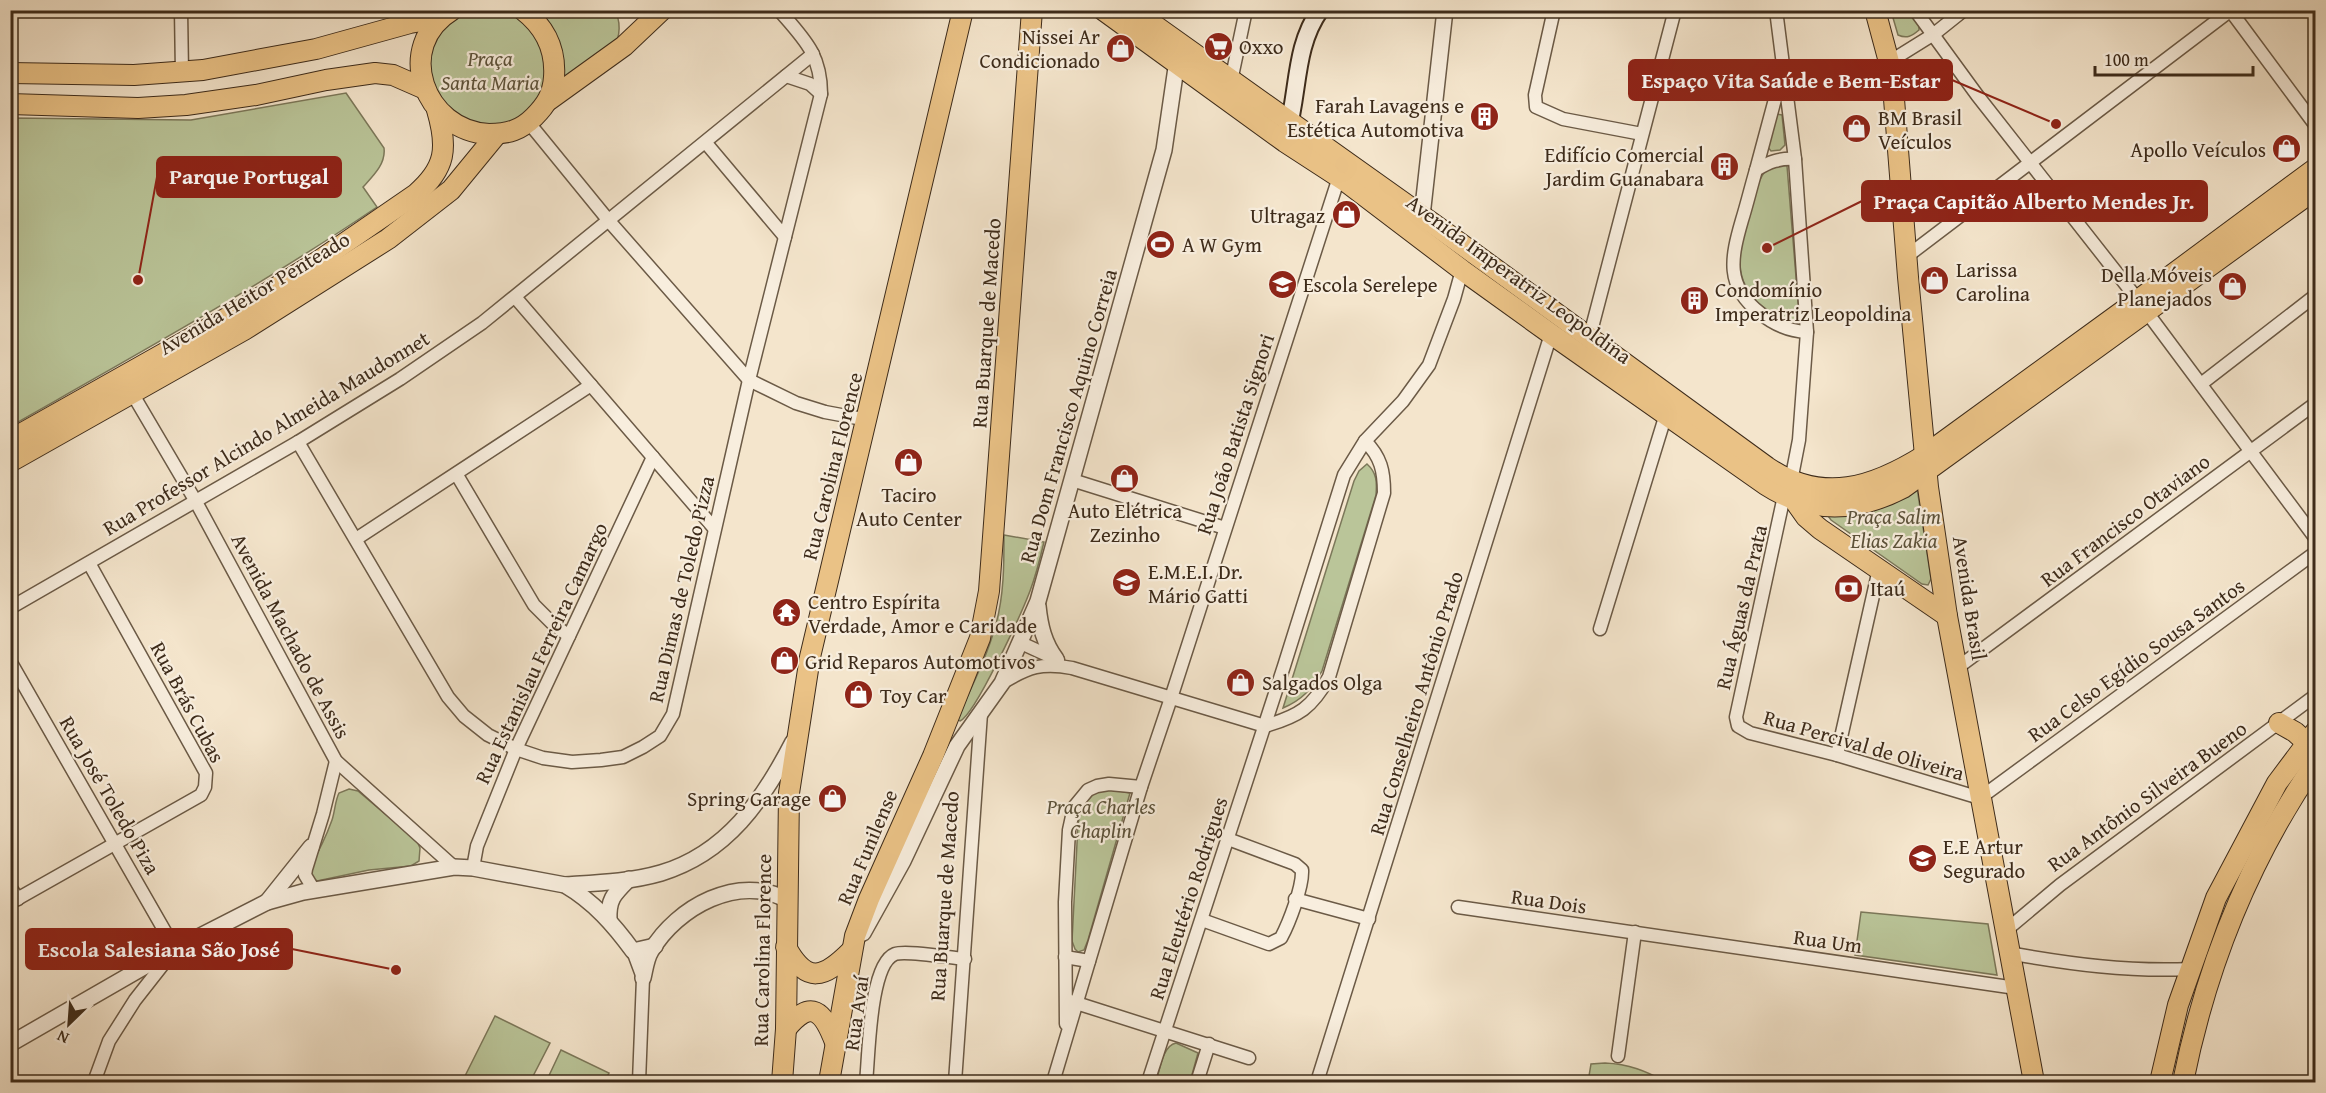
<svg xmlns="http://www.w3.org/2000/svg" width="2326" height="1093" font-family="'Gentium Book Plus',serif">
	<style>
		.green { fill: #bac599; stroke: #7c785a; stroke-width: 1.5 }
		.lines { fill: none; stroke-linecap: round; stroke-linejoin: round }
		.minor-casing { stroke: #6b5a46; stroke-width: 15 }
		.tertiary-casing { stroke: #6b5a46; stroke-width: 18 }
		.secondary-casing { stroke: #3d2b1a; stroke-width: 20 }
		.primary-casing { stroke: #3d2b1a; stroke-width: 22 }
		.minor { stroke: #f8eede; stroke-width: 12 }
		.tertiary { stroke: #f8eede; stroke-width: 15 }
		.secondary { stroke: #f8eede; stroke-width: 16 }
		.primary { stroke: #eac286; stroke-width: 20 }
		.labels { text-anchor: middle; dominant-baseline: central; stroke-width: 4.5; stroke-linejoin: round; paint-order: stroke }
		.poi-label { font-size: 21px; fill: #3d2b1a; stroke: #f8eede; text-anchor: start }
		.park-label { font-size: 21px; font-style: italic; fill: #5c523a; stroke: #f8eede }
		.street-label { font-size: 21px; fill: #3d2b1a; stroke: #f8eede }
		.leader { fill: none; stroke: #8f2418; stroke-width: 2 }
		.callout-dot { fill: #8f2418; stroke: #f8eede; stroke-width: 2 }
		.callout { fill: #8f2418; stroke: #8f2418; stroke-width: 2 }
		.callout-label { font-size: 22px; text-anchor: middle; font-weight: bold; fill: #fff }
	</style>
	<rect width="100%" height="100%" fill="#f4e5cc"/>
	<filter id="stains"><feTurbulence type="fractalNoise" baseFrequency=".00333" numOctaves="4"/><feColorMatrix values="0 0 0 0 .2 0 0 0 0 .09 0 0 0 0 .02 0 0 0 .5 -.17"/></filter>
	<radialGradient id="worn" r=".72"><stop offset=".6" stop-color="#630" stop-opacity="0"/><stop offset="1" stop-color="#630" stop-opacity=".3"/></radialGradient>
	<g class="green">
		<polygon points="467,10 511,10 521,14 537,28 551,65 540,104 507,127 467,125 436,99 428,60 434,40 445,24"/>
		<path d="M532 11H614C621 19 621 38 613 46 601 59 578 72 563 83Z"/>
		<path d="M1891 11H1907L1919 24V30C1912 36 1907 39 1898 35Z"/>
		<path d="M346 93 384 148C386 164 373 176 363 187L377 207C259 287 134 356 11 426V118L191 120Z"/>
		<polygon points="1777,114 1782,115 1785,145 1780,150 1771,151 1767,146"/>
		<path d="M1782 162 1787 166 1799 314V322L1795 325C1784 322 1772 314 1763 307 1730 280 1739 249 1749 214 1753 200 1757 181 1766 170 1770 166 1777 164 1782 162Z"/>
		<path d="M1367 464C1377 473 1377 482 1376 495L1322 671C1312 689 1302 700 1283 708L1354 481 1359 471Z"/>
		<polygon points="1917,488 1931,579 1928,585 1922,584 1831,520 1828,516"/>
		<path d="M1004 535 1044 542C1040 559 1036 575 1030 591 1022 612 975 715 960 721L957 719C971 688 987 657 996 624 1004 595 1004 564 1004 535Z"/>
		<path d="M349 789 358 791 417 841 420 848 419 861 411 866 369 870 317 881 313 878 309 868C318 853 326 837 332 820 335 811 335 801 339 793Z"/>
		<path d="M1110 789 1130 793 1088 940 1084 950 1078 952 1075 949 1072 941 1078 824C1081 805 1089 790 1110 789Z"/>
		<polygon points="1861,912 1988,924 1997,975 1855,955"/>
		<polygon points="495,1016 550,1043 530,1082 462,1082"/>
		<path d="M1176 1043 1198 1053 1190 1082H1156C1160 1070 1162 1046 1176 1043Z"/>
		<polygon points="561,1050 609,1073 604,1082 546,1082"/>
		<path d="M1605 1063C1629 1064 1646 1071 1666 1082H1588L1591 1064Z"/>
	</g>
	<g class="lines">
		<defs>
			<g id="minor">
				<polyline points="181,10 182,73"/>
				<polyline points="1554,10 1535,95 1536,107 1563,119 1642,134"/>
				<polyline points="1776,10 1795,159 1807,332 1799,440 1791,481"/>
				<polyline points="1915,10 1977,95 2138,300"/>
				<polyline points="2230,10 2316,126"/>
				<polyline points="1889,62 1934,34 1964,10"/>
				<polyline points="786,76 810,84 821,94"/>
				<polyline points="1231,81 1246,10"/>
				<polyline points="529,123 609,221 749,380 796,403 825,412 868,420"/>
				<polyline points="706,143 785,237"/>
				<path d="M1795 159C1779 158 1769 162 1756 170 1751 187 1747 204 1742 220 1731 258 1725 286 1760 313 1773 324 1790 331 1807 332"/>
				<polyline points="1756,170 1782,73"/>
				<polyline points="1906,257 2231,10"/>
				<polyline points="515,297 714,528"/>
				<polyline points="2146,311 2316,539"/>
				<polyline points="1589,339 1675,10"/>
				<polyline points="2201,384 2316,295"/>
				<polyline points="132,393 195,500 336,761 454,867"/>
				<path d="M298 442 448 697 464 716 488 735 516 749 543 758 572 762 601 760 623 757 643 747 660 736 673 714 749 380 821 94C821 54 804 39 779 10"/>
				<polyline points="457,475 534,605 553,624 569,636"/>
				<polyline points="1072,480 1225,528"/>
				<polyline points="1784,496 1736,717 1738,726 1750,733 1837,755 1980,798 2316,552"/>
				<polyline points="356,539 591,385"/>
				<polyline points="10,608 298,442 400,379 482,323 813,54"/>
				<polyline points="1600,629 1666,414"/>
				<polyline points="1021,643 1058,660"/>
				<polyline points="10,661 175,949 135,1000 109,1041 94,1082"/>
				<polyline points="1957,668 2316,403"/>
				<path d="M1002 683C1028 667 1042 662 1072 668L1265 726C1299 716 1312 708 1329 677L1384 493C1384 471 1381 457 1365 441"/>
				<polyline points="1837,755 1879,569"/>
				<polyline points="473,868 477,846 516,749 653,457"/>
				<polyline points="10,887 18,899"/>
				<polyline points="314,890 305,875 306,869 323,814 336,761"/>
				<polyline points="1295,899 1369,919"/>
				<polyline points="10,903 201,795 205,787 206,773 89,563"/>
				<polyline points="1458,907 2016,988"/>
				<path d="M1202 920 1269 944 1281 938C1289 923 1303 887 1302 870L1295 864 1228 839"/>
				<polyline points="2004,932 2060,885 2316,695"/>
				<polyline points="633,951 643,978 639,1082"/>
				<path d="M2008 953C2071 964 2128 972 2191 969"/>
				<polyline points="1065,957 1089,961"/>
				<polyline points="1070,1001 1249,1058"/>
				<polyline points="1066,1024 1065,902 1069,830 1074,807 1088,790 1097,786 1109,784 1141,787"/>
				<polyline points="1618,1056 1635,932"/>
				<path d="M866 1082C869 1057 869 964 895 954 906 950 951 958 965 959"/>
				<polyline points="955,1082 981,713"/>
				<polyline points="1053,1082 1141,787 1171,698 1339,177"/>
				<polyline points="1148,1082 1284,666 1344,475 1365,441 1403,401 1429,365 1454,299 1462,270"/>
				<polyline points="1197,1082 1209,1044"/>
				<polyline points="1317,1082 1551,334"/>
			</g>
			<g id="tertiary">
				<polyline points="1422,216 1445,10"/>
				<path d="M1038 606C1040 626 1044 643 1056 659"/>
				<path d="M565 885C597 883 630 882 661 873 727 853 763 800 793 742"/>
				<polyline points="267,902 311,847"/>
				<path d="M609 920C608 899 614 894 629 879"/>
				<polyline points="863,933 903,861 957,746 1002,683 1038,601 1164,150 1178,54"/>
				<path d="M643 978C645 970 646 959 651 951 677 907 739 873 787 900"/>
				<path d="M10 1044 175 949 267 902 303 892 454 867 473 868 565 885C594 902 614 925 633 951L655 946"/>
			</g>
			<path id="secondary" d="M1287 133C1299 91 1294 47 1320 10"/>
			<g id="primary">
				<path d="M452 10C393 46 424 131 489 134 508 134 521 130 534 117 546 105 553 94 554 77 556 49 545 27 523 10"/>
				<path d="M1103 10 1285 142 1345 181 1462 270 1551 334 1766 485C1811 514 1857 512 1903 488L2316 189"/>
				<path d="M1133 10 1435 225 1767 467C1823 505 1874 487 1925 455L2138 300 2316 168"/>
				<polyline points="1875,10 1889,62 1894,99 1908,277 1928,487 1947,616 2034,1082"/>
				<polyline points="10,73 134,75 203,70 316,49 410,23 440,18"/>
				<polyline points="549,100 624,46 662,10"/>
				<polyline points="10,104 138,108 186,105 256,95 326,80 375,73 393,75 425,89"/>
				<path d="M10 440 232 315 320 260 416 194C446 168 448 148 437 110"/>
				<polyline points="10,462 244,330 388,239 451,190 497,134"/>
				<polyline points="1794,500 1806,517 1820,529 1947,616"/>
				<polyline points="2279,723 2295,732 2315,750"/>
				<path d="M786 947C807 985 824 978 851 951"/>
				<path d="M786 1029C811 998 823 1011 835 1042"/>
				<polyline points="782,1082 786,1029 789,793 810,657 963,10"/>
				<polyline points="829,1082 855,936 869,899 933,756 980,638 989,591 1032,10"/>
				<polyline points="2160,1082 2178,1005 2216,898 2277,783 2316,731"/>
				<path d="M2183 1082C2206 967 2249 859 2316 762"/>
			</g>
		</defs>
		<use href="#minor" class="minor-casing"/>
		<use href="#tertiary" class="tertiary-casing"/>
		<use href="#secondary" class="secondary-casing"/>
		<use href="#primary" class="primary-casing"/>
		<use href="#minor" class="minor"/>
		<use href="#tertiary" class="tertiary"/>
		<use href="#secondary" class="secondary"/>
		<use href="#primary" class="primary"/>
	</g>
	<defs>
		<symbol id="supermarket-disc" viewBox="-11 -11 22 22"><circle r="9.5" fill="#8f2418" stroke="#f8eede"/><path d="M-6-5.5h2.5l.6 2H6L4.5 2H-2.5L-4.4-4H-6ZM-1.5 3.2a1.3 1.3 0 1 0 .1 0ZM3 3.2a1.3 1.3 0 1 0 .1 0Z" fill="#fff"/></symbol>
		<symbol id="shop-disc" viewBox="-11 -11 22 22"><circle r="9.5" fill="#8f2418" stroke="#f8eede"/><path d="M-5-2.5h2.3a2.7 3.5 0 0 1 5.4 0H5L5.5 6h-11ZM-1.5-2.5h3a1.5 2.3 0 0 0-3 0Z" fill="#fff"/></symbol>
		<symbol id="building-disc" viewBox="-11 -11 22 22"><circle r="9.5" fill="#8f2418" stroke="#f8eede"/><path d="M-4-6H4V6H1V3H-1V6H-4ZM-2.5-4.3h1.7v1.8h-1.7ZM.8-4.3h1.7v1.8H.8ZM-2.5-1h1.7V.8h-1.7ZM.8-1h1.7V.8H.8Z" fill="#fff"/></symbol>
		<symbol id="stadium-disc" viewBox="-11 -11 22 22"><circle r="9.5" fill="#8f2418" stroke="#f8eede"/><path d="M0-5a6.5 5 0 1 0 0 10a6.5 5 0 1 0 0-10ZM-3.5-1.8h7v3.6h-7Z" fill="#fff"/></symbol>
		<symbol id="school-disc" viewBox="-11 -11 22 22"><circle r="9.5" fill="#8f2418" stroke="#f8eede"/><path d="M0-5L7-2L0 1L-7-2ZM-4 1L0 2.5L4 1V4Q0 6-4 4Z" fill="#fff"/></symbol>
		<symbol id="bank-disc" viewBox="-11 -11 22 22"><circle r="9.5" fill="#8f2418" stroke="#f8eede"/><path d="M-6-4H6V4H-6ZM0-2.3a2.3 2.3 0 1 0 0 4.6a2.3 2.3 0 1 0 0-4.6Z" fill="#fff"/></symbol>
		<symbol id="temple-disc" viewBox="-11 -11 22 22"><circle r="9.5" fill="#8f2418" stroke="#f8eede"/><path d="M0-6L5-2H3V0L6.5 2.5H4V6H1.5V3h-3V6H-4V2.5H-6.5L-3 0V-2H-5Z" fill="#fff"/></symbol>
	</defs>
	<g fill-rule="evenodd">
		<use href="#supermarket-disc" x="1202" y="30" width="33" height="33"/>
		<use href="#shop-disc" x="1104" y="32" width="33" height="33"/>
		<use href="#building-disc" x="1468" y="100" width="33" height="33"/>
		<use href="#shop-disc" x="1840" y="112" width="33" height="33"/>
		<use href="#shop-disc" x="2270" y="132" width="33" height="33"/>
		<use href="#building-disc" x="1708" y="150" width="33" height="33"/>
		<use href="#shop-disc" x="1330" y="198" width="33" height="33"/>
		<use href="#stadium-disc" x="1144" y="228" width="33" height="33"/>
		<use href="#shop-disc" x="1918" y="264" width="33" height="33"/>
		<use href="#school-disc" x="1266" y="268" width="33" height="33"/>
		<use href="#shop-disc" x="2216" y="270" width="33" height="33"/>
		<use href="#building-disc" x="1678" y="284" width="33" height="33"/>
		<use href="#shop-disc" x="892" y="446" width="33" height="33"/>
		<use href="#shop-disc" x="1108" y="462" width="33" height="33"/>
		<use href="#school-disc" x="1110" y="566" width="33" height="33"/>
		<use href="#bank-disc" x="1832" y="572" width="33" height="33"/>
		<use href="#temple-disc" x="770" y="596" width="33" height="33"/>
		<use href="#shop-disc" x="768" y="644" width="33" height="33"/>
		<use href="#shop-disc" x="1224" y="666" width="33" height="33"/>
		<use href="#shop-disc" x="842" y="678" width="33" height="33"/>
		<use href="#shop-disc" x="816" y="782" width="33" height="33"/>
		<use href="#school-disc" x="1906" y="842" width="33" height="33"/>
	</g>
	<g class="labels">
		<g class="poi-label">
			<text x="1100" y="36" text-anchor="end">Nissei Ar<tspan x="1100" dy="24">Condicionado</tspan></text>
			<text x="1239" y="46">Oxxo</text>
			<text x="1464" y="105" text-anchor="end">Farah Lavagens e<tspan x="1464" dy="24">Estética Automotiva</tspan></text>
			<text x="1878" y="117">BM Brasil<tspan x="1878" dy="24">Veículos</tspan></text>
			<text x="2266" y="149" text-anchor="end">Apollo Veículos</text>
			<text x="1704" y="154" text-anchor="end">Edifício Comercial<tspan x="1704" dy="24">Jardim Guanabara</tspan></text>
			<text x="1325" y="215" text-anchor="end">Ultragaz</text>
			<text x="1182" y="244">A W Gym</text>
			<text x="1956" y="269">Larissa<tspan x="1956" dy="24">Carolina</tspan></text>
			<text x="2212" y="274" text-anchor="end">Della Móveis<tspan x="2212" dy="24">Planejados</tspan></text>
			<text x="1303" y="284">Escola Serelepe</text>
			<text x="1715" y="289">Condomínio<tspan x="1715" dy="24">Imperatriz Leopoldina</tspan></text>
			<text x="909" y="494" text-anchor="middle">Taciro<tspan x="909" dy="24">Auto Center</tspan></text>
			<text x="1125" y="510" text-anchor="middle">Auto Elétrica<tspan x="1125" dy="24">Zezinho</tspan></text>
			<text x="1148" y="571">E.M.E.I. Dr.<tspan x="1148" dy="24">Mário Gatti</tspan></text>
			<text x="1870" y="588">Itaú</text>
			<text x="808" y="601">Centro Espírita<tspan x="808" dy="24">Verdade, Amor e Caridade</tspan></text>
			<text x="805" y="661">Grid Reparos Automotivos</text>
			<text x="1262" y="682">Salgados Olga</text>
			<text x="880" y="695">Toy Car</text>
			<text x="811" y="798" text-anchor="end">Spring Garage</text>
			<text x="1943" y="846">E.E Artur<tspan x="1943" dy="24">Segurado</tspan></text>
		</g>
		<g class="park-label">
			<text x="490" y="58">Praça<tspan x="490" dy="24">Santa Maria</tspan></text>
			<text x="1894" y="516">Praça Salim<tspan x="1894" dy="24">Elias Zakia</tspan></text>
			<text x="1101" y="806">Praça Charles<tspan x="1101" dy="24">Chaplin</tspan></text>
		</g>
		<g class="street-label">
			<text transform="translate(1519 279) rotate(36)">Avenida Imperatriz Leopoldina</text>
			<text transform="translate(254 293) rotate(-31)">Avenida Heitor Penteado</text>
			<text transform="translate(986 323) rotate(-86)">Rua Buarque de Macedo</text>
			<text transform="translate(1068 416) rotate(-74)">Rua Dom Francisco Aquino Correia</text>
			<text transform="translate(266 433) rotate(-31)">Rua Professor Alcindo Almeida Maudonnet</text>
			<text transform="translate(1235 434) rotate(-72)">Rua João Batista Signori</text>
			<text transform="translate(832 466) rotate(-76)">Rua Carolina Florence</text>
			<text transform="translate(2125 520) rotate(-37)">Rua Francisco Otaviano</text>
			<text transform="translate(681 589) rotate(-77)">Rua Dimas de Toledo Pizza</text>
			<text transform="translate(1970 598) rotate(81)">Avenida Brasil</text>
			<text transform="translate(1741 607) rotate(-77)">Rua Águas da Prata</text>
			<text transform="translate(291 636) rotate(62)">Avenida Machado de Assis</text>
			<text transform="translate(541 653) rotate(-65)">Rua Estanislau Ferreira Camargo</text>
			<text transform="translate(2136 660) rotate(-36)">Rua Celso Egídio Sousa Santos</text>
			<text transform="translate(188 702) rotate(62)">Rua Brás Cubas</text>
			<text transform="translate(1416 703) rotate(-73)">Rua Conselheiro Antônio Prado</text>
			<text transform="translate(1864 745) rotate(16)">Rua Percival de Oliveira</text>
			<text transform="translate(110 795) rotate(60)">Rua José Toledo Piza</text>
			<text transform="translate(2147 796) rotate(-36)">Rua Antônio Silveira Bueno</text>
			<text transform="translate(867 847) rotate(-67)">Rua Funilense</text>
			<text transform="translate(944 896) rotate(-86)">Rua Buarque de Macedo</text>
			<text transform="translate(1188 898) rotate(-72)">Rua Eleutério Rodrigues</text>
			<text transform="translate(1549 901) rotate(8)">Rua Dois</text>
			<text transform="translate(1828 941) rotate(8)">Rua Um</text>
			<text transform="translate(762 950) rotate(-89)">Rua Carolina Florence</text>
			<text transform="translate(856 1013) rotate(-82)">Rua Avaí</text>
		</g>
	</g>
	<path class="leader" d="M2056 124L1952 80M138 280L157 177M1767 248L1862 201M396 970L292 949"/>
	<g class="callout-dot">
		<circle cx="2056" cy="124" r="6"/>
		<circle cx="138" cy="280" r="6"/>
		<circle cx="1767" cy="248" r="6"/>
		<circle cx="396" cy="970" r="6"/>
	</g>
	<g class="callout">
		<rect x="1629" y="60" width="323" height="40" rx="6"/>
		<rect x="157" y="157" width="184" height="40" rx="6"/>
		<rect x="1862" y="181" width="345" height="40" rx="6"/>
		<rect x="26" y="929" width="266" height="40" rx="6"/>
	</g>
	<g class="callout-label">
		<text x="1791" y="88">Espaço Vita Saúde e Bem-Estar</text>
		<text x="249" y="184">Parque Portugal</text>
		<text x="2034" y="209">Praça Capitão Alberto Mendes Jr.</text>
		<text x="159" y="957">Escola Salesiana São José</text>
	</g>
	<rect width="2326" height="1093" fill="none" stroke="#f4e5cc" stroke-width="36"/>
	<rect x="12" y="12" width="2302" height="1069" fill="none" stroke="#3d2b1a" stroke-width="3"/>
	<rect x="18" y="18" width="2290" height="1057" fill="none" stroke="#3d2b1a" stroke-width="1.5"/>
	<g transform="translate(69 1024) rotate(205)" stroke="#f8eede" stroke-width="4.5" paint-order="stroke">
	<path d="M0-4.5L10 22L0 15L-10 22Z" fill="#3d2b1a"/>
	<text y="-9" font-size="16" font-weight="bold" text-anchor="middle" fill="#3d2b1a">N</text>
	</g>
	<path d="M2095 66v9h158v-9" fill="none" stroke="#3d2b1a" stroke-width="3"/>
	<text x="2104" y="66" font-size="18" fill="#3d2b1a" stroke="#f8eede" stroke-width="4.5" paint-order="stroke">100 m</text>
	<rect width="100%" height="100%" filter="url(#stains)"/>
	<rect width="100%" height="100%" fill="url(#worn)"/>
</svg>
